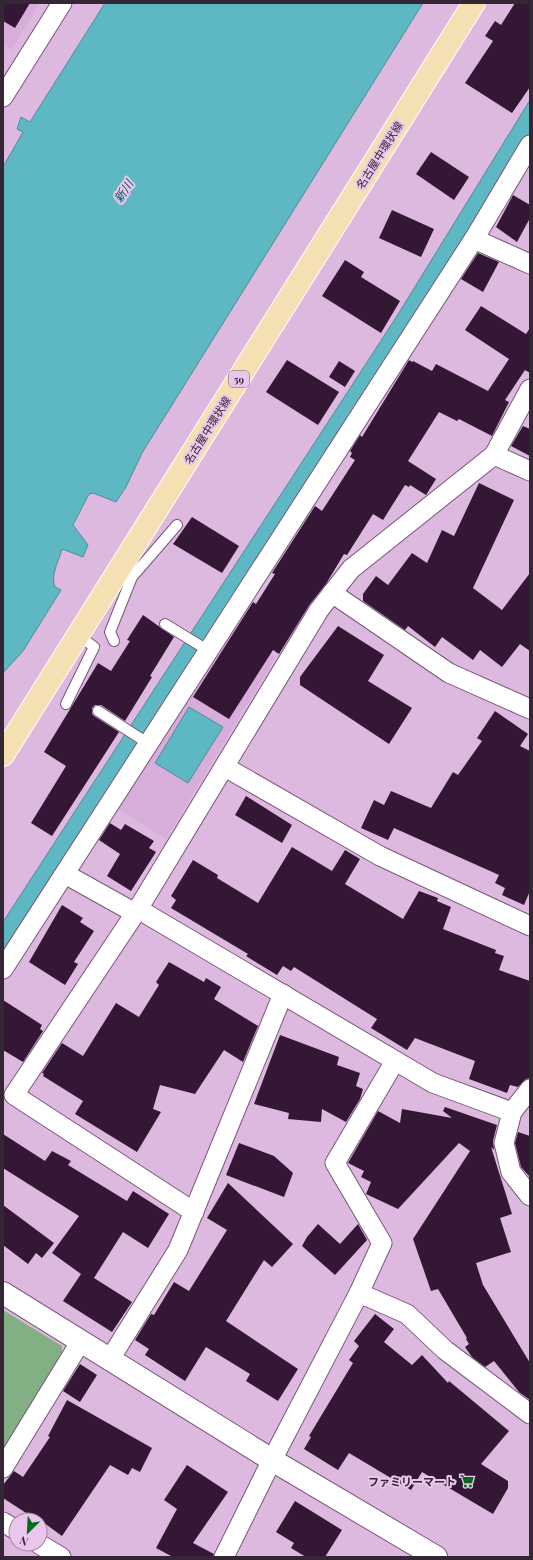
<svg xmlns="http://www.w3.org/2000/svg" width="533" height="1560" font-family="'Playfair Display','Noto Sans JP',serif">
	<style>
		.built { fill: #d7add9 }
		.green { fill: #82af83 }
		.water { fill: #5db8c3; stroke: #518c98 }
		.building { fill: #331735 }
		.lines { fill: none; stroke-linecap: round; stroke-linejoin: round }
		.lane-casing { stroke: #785779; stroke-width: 12 }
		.street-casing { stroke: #785779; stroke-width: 21 }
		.secondary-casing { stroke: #785779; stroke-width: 24 }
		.primary-casing { stroke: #fff; stroke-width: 24 }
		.lane { stroke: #fff; stroke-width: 10 }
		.street { stroke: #fff; stroke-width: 19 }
		.secondary { stroke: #fff; stroke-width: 22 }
		.primary { stroke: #f5e0b4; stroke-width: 22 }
		.labels { text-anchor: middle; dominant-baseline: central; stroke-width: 4; stroke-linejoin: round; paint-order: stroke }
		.shield { fill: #ebc6ec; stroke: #6b566b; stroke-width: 1 }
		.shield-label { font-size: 10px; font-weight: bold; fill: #342634 }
		.street-label { font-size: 11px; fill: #342634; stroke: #ebc6ec }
		.poi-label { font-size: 11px; font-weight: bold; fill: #342634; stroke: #ebc6ec; text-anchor: end }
		.water-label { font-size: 12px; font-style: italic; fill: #00555d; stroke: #ebc6ec }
	</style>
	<rect width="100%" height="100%" fill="#deb9df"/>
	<g class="built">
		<polygon points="3,3 39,3 12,50 3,44"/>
		<polygon points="230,629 276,657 166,839 115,807"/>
	</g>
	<polygon class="green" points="3,1310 62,1346 62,1359 3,1455"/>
	<g class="water">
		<path d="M105 3H423L142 453 126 487 116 502 93 493 89 494 73 525 88 545 83 557 62 549C59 561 50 575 55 587L61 590 23 651 3 673V167L23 132 17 129 21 117 30 122Z"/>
		<polygon points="530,100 530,133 267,549 3,958 3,922 397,316"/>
		<polygon points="189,707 223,727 188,783 155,763"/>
	</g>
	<g class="building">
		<polygon points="3,3 30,3 15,28 3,21"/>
		<polygon points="515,3 530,3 530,87 512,113 465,83 493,41 485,36 495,21 501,25"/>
		<polygon points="431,152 469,177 454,200 416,174"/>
		<polygon points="513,195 530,205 530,218 517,242 496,227"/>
		<polygon points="392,210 434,229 421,257 379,238"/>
		<polygon points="478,253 499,262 483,292 461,279"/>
		<polygon points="345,260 364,272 361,277 400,301 381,333 322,296"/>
		<polygon points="481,306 526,334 530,328 530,373 525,370 505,400 509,402 492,436 459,419 457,421 439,412 408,461 436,479 426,495 410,485 409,487 405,485 383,520 373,514 347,555 344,554 326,584 310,604 279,654 273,650 229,719 193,697 253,602 256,604 275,574 272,573 315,506 322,511 355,460 350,457 352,453 350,451 360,435 362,437 409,360 412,362 413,361 432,371 436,364 488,391 509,359 465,330"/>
		<polygon points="287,360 339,392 318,425 266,392"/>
		<polygon points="339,361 355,371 345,387 329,377"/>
		<polygon points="523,426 530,429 530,456 511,446"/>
		<polygon points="479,483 514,500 473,588 502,610 530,573 530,651 520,644 502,667 480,650 473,660 442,637 435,647 408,626 405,630 363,601 363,594 376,576 388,585 412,553 427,563 442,530 454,536"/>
		<polygon points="192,517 239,546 222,573 173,544"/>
		<polygon points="143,615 174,637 150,676 152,677 125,721 101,705 95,705 92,708 92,714 94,716 119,732 52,836 31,823 66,766 44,752 98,663 111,671 130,641 127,640"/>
		<polygon points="338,626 384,655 368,681 412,708 389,744 300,685 300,677"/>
		<polygon points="495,711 528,734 520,746 530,751 530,891 524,905 502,895 505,888 495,883 499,875 394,828 388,840 361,828 374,800 384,805 391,791 431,808 453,772 458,775 482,741 477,738"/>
		<polygon points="246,796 292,825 282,843 235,815"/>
		<polygon points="110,823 121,830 125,824 154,841 149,848 156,852 131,891 107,876 120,854 99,840"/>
		<polygon points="292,847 332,871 345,850 360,859 345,884 403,919 419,891 438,898 437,901 451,907 443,929 496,950 495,953 504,956 499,970 530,981 530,1078 526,1079 518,1087 510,1085 507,1093 469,1079 475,1061 415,1038 407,1050 371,1028 377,1019 294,967 291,971 283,966 277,975 246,956 248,954 171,908 176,900 171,896 193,860 218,875 217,878 258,903"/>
		<polygon points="62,905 83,918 80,922 94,931 74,962 78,964 65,985 29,962"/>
		<polygon points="169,962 204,982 206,978 221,987 214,999 258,1026 243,1062 224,1050 195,1094 160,1085 153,1109 161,1112 137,1152 75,1114 83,1101 43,1076 44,1074 42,1073 62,1043 83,1056 116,1003 139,1017 159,985 156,982"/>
		<polygon points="3,1000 42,1025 40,1029 43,1031 23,1062 3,1050"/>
		<polygon points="280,1035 339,1057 337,1065 360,1073 356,1086 363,1089 360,1099 346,1122 322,1109 321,1122 288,1119 289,1113 254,1104"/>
		<polygon points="445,1107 497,1125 493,1141 494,1150 491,1147 512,1214 500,1218 511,1252 476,1263 483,1285 530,1363 530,1400 519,1392 494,1361 485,1367 472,1357 465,1347 469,1344 466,1339 467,1338 438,1289 431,1291 413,1239 470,1151 459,1143 398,1209 366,1194 371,1182 361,1177 364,1171 348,1163 378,1111 400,1123 402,1109 452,1118 443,1111"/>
		<polygon points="518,1132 530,1136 530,1177 521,1167 515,1143"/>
		<polygon points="3,1134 45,1161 52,1151 71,1161 68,1165 127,1201 133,1191 169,1214 148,1248 123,1232 94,1278 132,1302 112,1332 63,1301 81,1274 52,1253 79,1216 3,1168"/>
		<polygon points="239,1143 274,1156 293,1173 284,1197 226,1175"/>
		<polygon points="228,1183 293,1244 272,1267 264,1260 226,1321 298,1369 278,1401 246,1381 250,1374 206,1347 185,1381 145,1355 149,1349 135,1340 151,1314 154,1315 174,1282 189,1291 227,1230 207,1218"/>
		<polygon points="3,1205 54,1243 42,1258 36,1253 28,1264 3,1245"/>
		<polygon points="318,1224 340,1244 358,1224 367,1240 335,1275 302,1246 307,1237"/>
		<polygon points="375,1314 394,1329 384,1342 412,1365 422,1355 448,1383 449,1381 509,1431 481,1464 508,1481 508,1488 493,1514 422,1472 411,1490 349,1453 338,1470 304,1449 311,1437 309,1436 353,1363 349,1360 359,1346 354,1341"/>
		<polygon points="80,1364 97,1375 80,1402 63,1391"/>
		<polygon points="67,1400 152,1448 140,1472 132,1468 128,1475 110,1465 62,1536 40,1520 37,1520 3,1498 3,1485 14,1471 23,1477 50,1437 48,1436"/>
		<polygon points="187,1465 228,1492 193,1543 214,1554 213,1557 173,1557 156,1548 177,1509 164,1500"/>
		<polygon points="295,1501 342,1530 325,1557 306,1557 291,1548 294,1543 276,1532"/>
	</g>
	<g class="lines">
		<defs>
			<g id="lane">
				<polyline points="165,624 209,651"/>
				<polyline points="114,641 110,632 132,577 177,525"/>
				<polyline points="66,704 94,647 78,635"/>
				<polyline points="98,711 149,744"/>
			</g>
			<g id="street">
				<polyline points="3,97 62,3"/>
				<polyline points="474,239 530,264"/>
				<polyline points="494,455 530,471"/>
				<polyline points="332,593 449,673 530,709"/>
				<polyline points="225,767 380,856 530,926"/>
				<polyline points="65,874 135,913"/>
				<polyline points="138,909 433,1083 512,1112"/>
				<polyline points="3,969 474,239 530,145"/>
				<polyline points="530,1089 512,1112 504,1143 511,1172 530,1196"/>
				<polyline points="194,1212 14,1095 138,909 319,610 351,569 494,455 530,389"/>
				<polyline points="359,1293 382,1243 335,1163 395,1061"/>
				<polyline points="110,1359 178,1250 283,994"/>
				<polyline points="3,1468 81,1341"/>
				<polyline points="3,1522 16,1530"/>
				<polyline points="39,1544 61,1557"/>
				<polyline points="224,1557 272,1460 359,1293 407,1314 445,1350 530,1414"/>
			</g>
			<polyline id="secondary" points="3,1293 272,1460 436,1557"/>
			<polyline id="primary" points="3,755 474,3"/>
		</defs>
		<use href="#lane" class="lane-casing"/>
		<use href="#street" class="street-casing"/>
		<use href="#secondary" class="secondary-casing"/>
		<use href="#primary" class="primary-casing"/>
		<use href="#lane" class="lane"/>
		<use href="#street" class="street"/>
		<use href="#secondary" class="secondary"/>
		<use href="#primary" class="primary"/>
	</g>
	<defs>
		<symbol id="supermarket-bare" viewBox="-9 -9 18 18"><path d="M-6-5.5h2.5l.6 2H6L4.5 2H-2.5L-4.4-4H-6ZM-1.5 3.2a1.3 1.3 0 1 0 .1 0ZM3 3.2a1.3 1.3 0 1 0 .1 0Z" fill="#006c1b" stroke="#ebc6ec" stroke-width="2.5" paint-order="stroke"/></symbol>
	</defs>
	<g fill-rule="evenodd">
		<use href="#supermarket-bare" x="457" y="1471" width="20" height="20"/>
	</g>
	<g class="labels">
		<rect class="shield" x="229" y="371" width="20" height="16" rx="3"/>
		<g class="shield-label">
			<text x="239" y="379">59</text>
		</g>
		<g class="street-label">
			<text transform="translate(379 155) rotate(-58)">名古屋中環状線</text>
			<text transform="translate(207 430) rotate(-58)">名古屋中環状線</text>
		</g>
		<g class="poi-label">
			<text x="456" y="1481">ファミリーマート</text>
		</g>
		<g class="water-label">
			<text transform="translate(123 191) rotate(-57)">新川</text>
		</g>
	</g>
	<rect width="533" height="1560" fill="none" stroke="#342634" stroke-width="8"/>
	<g transform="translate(28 1532) rotate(204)"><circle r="19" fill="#ebc6ec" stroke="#a286a2"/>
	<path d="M0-3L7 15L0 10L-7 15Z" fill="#006c1b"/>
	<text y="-6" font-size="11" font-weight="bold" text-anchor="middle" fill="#342634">N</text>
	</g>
</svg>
